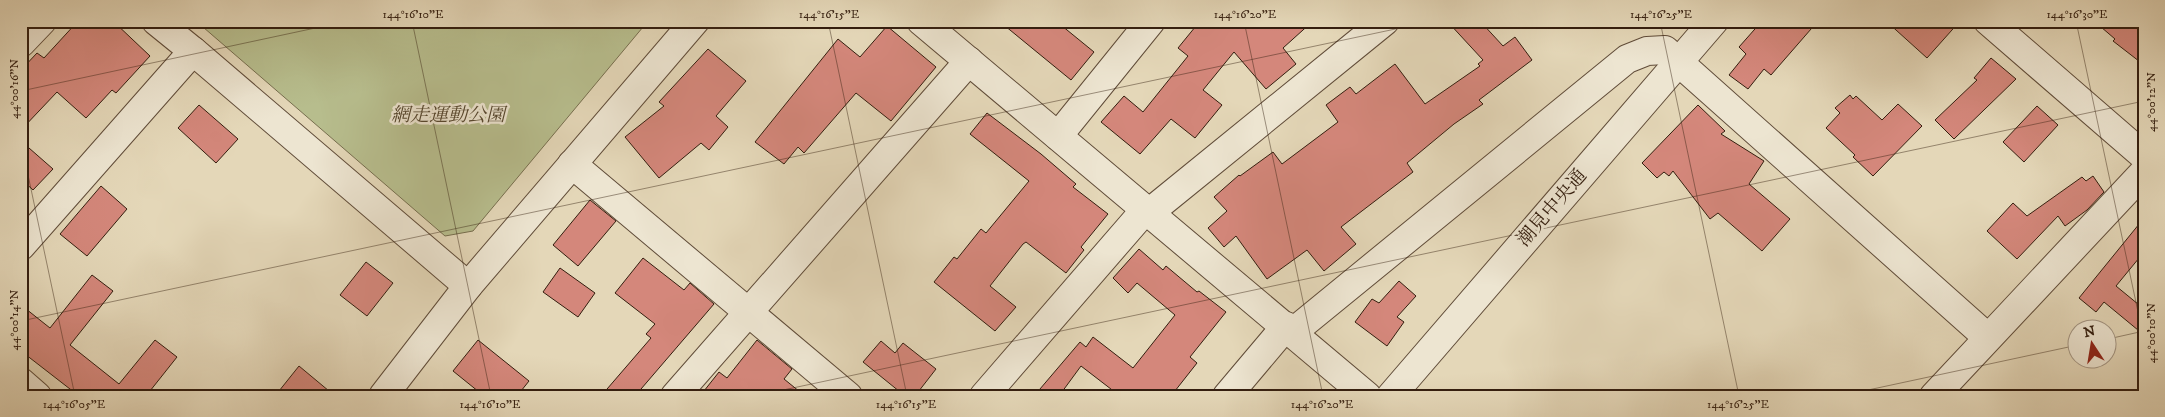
<svg xmlns="http://www.w3.org/2000/svg" width="2165" height="417" font-family="'IM FELL DW Pica','Noto Serif JP',serif">
	<style>
		.green { fill: #b7bd8d; stroke: #766e4e }
		.building { fill: #d4877b; stroke: #341e0f }
		.lines { fill: none; stroke-linecap: round; stroke-linejoin: round }
		.minor-casing { stroke: #604c39; stroke-width: 30 }
		.minor { stroke: #ede5d1; stroke-width: 28 }
		.ticks { fill: none; stroke: #341e0f; stroke-width: 1; stroke-opacity: 0.45 }
		.labels { text-anchor: middle; dominant-baseline: central; stroke-width: 5; stroke-linejoin: round; paint-order: stroke }
		.park-label { font-size: 19px; font-style: italic; fill: #55462e; stroke: #ede5d1 }
		.street-label { font-size: 19px; fill: #341e0f; stroke: #ede5d1 }
		.neatline { fill: none; stroke: #341e0f; stroke-width: 2 }
		.ticks-label { font-size: 12px; text-anchor: middle; fill: #341e0f }
	</style>
	<rect width="100%" height="100%" fill="#e4d7b8"/>
	<filter id="stains"><feTurbulence type="fractalNoise" baseFrequency=".004" numOctaves="4"/><feColorMatrix values="0 0 0 0 .2 0 0 0 0 .09 0 0 0 0 .02 0 0 0 .5 -.17"/></filter>
	<radialGradient id="worn" r=".72"><stop offset=".6" stop-color="#630" stop-opacity="0"/><stop offset="1" stop-color="#630" stop-opacity=".3"/></radialGradient>
	<polygon class="green" points="196,21 648,21 473,231 445,236"/>
	<g class="building">
		<polygon points="78,21 113,21 150,56 116,93 112,90 86,118 57,92 21,130 21,70 37,53 44,58"/>
		<polygon points="999,21 1056,21 1094,52 1071,80"/>
		<polygon points="1200,21 1313,21 1283,48 1296,64 1266,89 1234,52 1203,90 1222,105 1195,138 1171,119 1140,154 1101,122 1124,96 1143,112 1188,56 1178,48"/>
		<polygon points="1447,21 1480,21 1503,46 1515,37 1532,60 1479,100 1483,104 1454,124 1407,163 1413,172 1341,227 1356,244 1324,271 1307,250 1267,279 1236,236 1224,247 1208,228 1227,211 1214,197 1239,175 1240,176 1273,152 1282,164 1338,122 1326,105 1350,87 1356,94 1395,64 1425,104 1480,66 1478,64 1483,60"/>
		<polygon points="1762,21 1818,21 1771,75 1764,69 1748,89 1729,75 1746,54 1739,47"/>
		<polygon points="1886,21 1960,21 1927,58"/>
		<polygon points="2094,21 2144,21 2144,65 2113,41 2115,39"/>
		<polygon points="887,26 936,67 891,121 856,93 804,153 798,147 784,164 755,142 838,39 860,57"/>
		<polygon points="708,49 746,81 716,116 728,127 709,150 701,143 659,178 625,137 664,106 659,102"/>
		<polygon points="1991,58 2016,79 1954,139 1935,120 1977,80 1974,78"/>
		<polygon points="1850,95 1853,99 1856,96 1882,120 1898,104 1922,126 1873,176 1853,157 1855,155 1826,128 1840,113 1835,108"/>
		<polygon points="199,105 238,139 216,163 178,128"/>
		<polygon points="1698,105 1725,131 1721,134 1764,161 1749,184 1790,219 1762,251 1718,213 1710,219 1673,171 1669,176 1664,172 1657,178 1642,163"/>
		<polygon points="2037,106 2058,125 2024,162 2003,142"/>
		<polygon points="987,113 1041,154 1076,184 1073,187 1108,214 1081,247 1084,250 1066,273 1026,242 1023,244 990,286 1016,307 995,331 934,282 954,257 957,259 981,229 986,233 1029,181 970,134"/>
		<polygon points="21,141 53,169 33,190 21,179"/>
		<polygon points="2093,176 2104,192 2087,210 2065,226 2058,216 2017,259 1987,231 2013,203 2027,216 2082,177 2086,181"/>
		<polygon points="101,186 127,209 87,256 60,234"/>
		<polygon points="590,200 616,221 578,266 553,245"/>
		<polygon points="2144,218 2144,252 2116,286 2144,309 2144,335 2104,302 2096,312 2079,298"/>
		<polygon points="1139,249 1163,270 1166,266 1197,292 1199,291 1226,312 1190,357 1197,363 1171,396 1120,396 1081,366 1059,396 1034,396 1080,342 1086,347 1093,337 1133,368 1175,315 1137,283 1128,293 1113,278"/>
		<polygon points="643,258 684,290 690,283 714,304 635,396 601,396 651,338 646,334 655,324 615,293"/>
		<polygon points="366,262 393,283 367,316 340,295"/>
		<polygon points="560,268 595,293 578,317 543,292"/>
		<polygon points="92,275 113,291 70,345 119,384 155,340 177,357 146,396 79,396 21,351 21,305 50,328"/>
		<polygon points="1399,281 1416,296 1397,317 1404,322 1387,346 1355,322 1372,299 1379,303"/>
		<polygon points="478,340 529,381 517,396 484,396 453,371"/>
		<polygon points="757,340 792,369 784,379 805,396 700,396 719,372 727,378"/>
		<polygon points="881,341 895,353 903,343 936,369 915,396 905,396 863,362"/>
		<polygon points="299,366 335,396 275,396"/>
	</g>
	<g class="lines">
		<defs>
			<g id="minor">
				<polyline points="156,21 193,51 468,286"/>
				<polyline points="921,21 1367,396"/>
				<polyline points="1988,21 2144,156"/>
				<polyline points="21,43 42,21"/>
				<polyline points="1058,136 1151,21"/>
				<polyline points="572,164 848,396"/>
				<polyline points="1150,212 1385,21"/>
				<polyline points="21,246 193,51"/>
				<polyline points="1293,332 1627,59 1647,51 1665,50 1987,337"/>
				<polyline points="21,382 37,396"/>
				<polyline points="383,396 468,286 695,21"/>
				<polyline points="675,396 969,61"/>
				<polyline points="984,396 1146,209"/>
				<polyline points="1227,396 1286,326"/>
				<polyline points="1391,396 1714,21"/>
				<polyline points="1934,396 2144,172"/>
			</g>
		</defs>
		<use href="#minor" class="minor-casing"/>
		<use href="#minor" class="minor"/>
	</g>
	<path class="ticks" d="M412 21 491 396M828 21 907 396M1244 21 1323 396M1660 21 1739 396M2076 21 2144 340M21 91 348 21M21 142 75 396M21 321 1433 21M2108 339 2144 331M755 396 2144 101M1840 396 2078 345"/>
	<g class="labels">
		<g class="park-label">
			<text x="448" y="115">網走運動公園</text>
		</g>
		<g class="street-label">
			<text transform="translate(1552 208) rotate(-49)">潮見中央通</text>
		</g>
	</g>
	<rect width="2165" height="417" fill="none" stroke="#e4d7b8" stroke-width="55"/>
	<g transform="translate(2092 344) rotate(348)"><circle r="24" fill="#ede5d1" stroke="#a39583"/>
	<path d="M0-4L9 19L0 12L-9 19Z" fill="#8f2418"/>
	<text y="-8" font-size="14" font-weight="bold" text-anchor="middle" fill="#341e0f">N</text>
	</g>
	<rect x="28" y="28" width="2110" height="362" class="neatline"/>
	<g class="ticks-label">
		<text x="413" y="18">144°16'10"E</text>
		<text x="829" y="18">144°16'15"E</text>
		<text x="1245" y="18">144°16'20"E</text>
		<text x="1661" y="18">144°16'25"E</text>
		<text x="2077" y="18">144°16'30"E</text>
		<text transform="translate(14 89) rotate(-90)" y="4">44°00'16"N</text>
		<text transform="translate(2151 102) rotate(-90)" y="4">44°00'12"N</text>
		<text transform="translate(14 320) rotate(-90)" y="4">44°00'14"N</text>
		<text transform="translate(2151 333) rotate(-90)" y="4">44°00'10"N</text>
		<text x="74" y="408">144°16'05"E</text>
		<text x="490" y="408">144°16'10"E</text>
		<text x="906" y="408">144°16'15"E</text>
		<text x="1322" y="408">144°16'20"E</text>
		<text x="1738" y="408">144°16'25"E</text>
	</g>
	<rect width="100%" height="100%" filter="url(#stains)"/>
	<rect width="100%" height="100%" fill="url(#worn)"/>
</svg>
